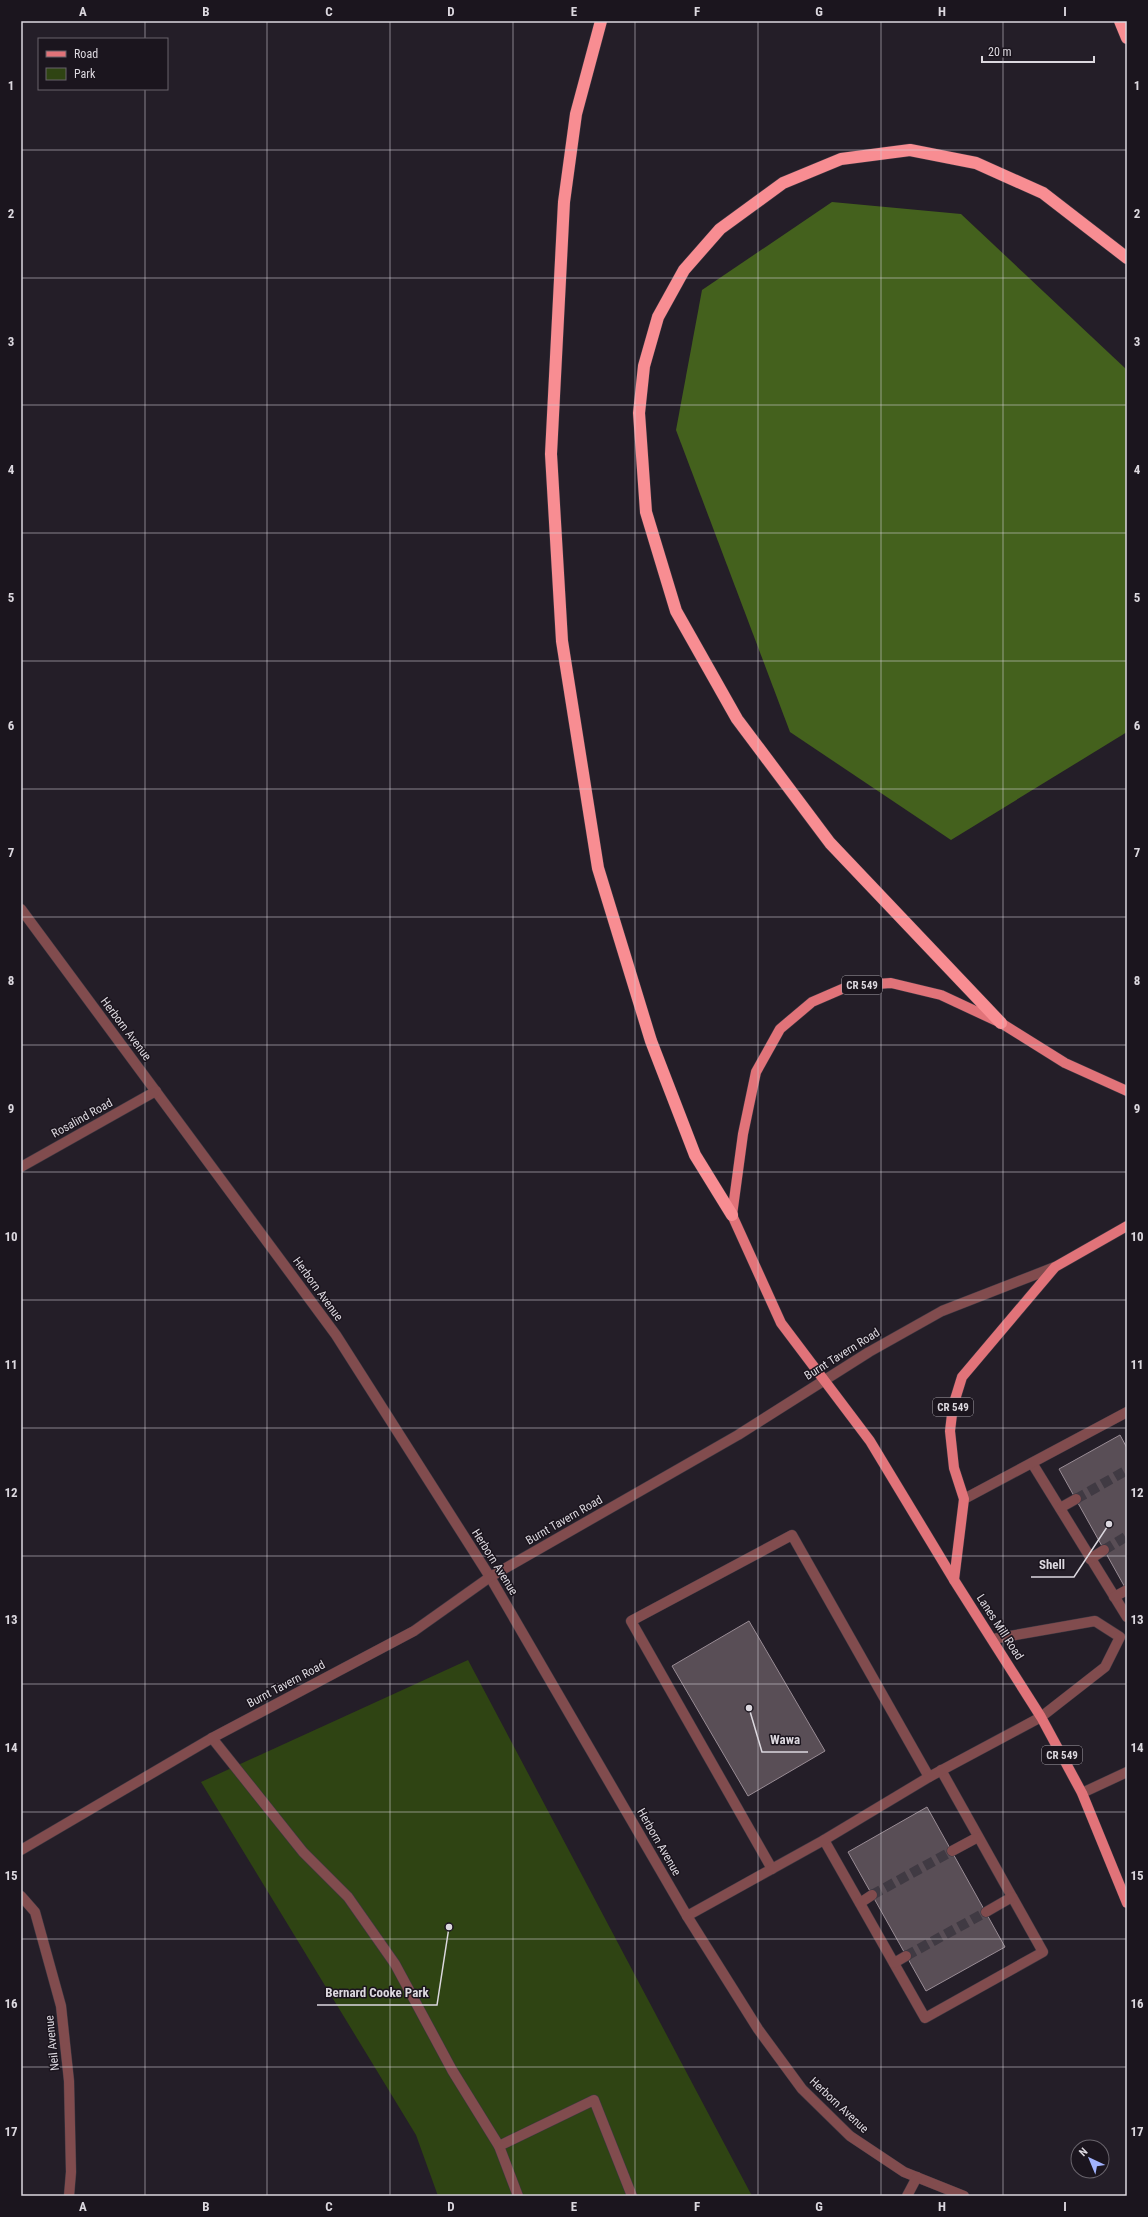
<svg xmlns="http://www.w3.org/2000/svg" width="1148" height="2217" font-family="'Roboto Condensed',sans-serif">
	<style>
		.green { fill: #2f4413 }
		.forest { fill: #44611d }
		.building { fill: #594e56; stroke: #998c95 }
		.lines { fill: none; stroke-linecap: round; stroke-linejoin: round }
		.minor-tunnel { stroke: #403a43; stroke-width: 10; stroke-dasharray: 10 5; stroke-linecap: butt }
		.minor-casing { stroke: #3e3842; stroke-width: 11 }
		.major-casing { stroke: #3e3842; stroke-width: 11 }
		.highway-casing { stroke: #3e3842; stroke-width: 13 }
		.minor { stroke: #814c4e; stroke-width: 10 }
		.major { stroke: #e17379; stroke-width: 10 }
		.highway { stroke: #f88d92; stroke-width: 12 }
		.grid { fill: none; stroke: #dcd8df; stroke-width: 1; stroke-opacity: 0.55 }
		.labels { text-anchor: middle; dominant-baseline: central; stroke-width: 3; stroke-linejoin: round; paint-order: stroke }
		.shield { fill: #1b151e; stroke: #a29ea5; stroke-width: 1 }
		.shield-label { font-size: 11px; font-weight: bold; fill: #dcd8df }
		.street-label { font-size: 12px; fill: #dcd8df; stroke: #1b151e }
		.leader { fill: none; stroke: #dcd8df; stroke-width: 1.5 }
		.callout-dot { fill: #dcd8df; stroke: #1b151e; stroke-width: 1.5 }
		.callout-label { font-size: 13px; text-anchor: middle; font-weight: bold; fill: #dcd8df; stroke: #1b151e; stroke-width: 3; stroke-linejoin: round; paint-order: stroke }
		.neatline { fill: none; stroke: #dcd8df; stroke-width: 1.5 }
		.grid-label { font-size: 13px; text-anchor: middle; font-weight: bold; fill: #dcd8df }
	</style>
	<rect width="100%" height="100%" fill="#241e28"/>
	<polygon class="green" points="468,1660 752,2196 438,2196 416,2135 201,1782"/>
	<polygon class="forest" points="832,202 961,214 1126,369 1127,732 951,840 790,732 676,430 702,290"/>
	<g class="building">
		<polygon points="1120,1435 1127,1448 1127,1591 1059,1469"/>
		<polygon points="749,1621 825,1751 748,1796 672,1666"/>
		<polygon points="927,1807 1005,1947 926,1991 848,1852"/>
	</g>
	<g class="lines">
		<g class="minor-tunnel">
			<polyline points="1076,1499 1127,1470"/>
			<polyline points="1104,1550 1127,1536"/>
			<polyline points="872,1895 952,1851"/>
			<polyline points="906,1956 986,1912"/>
		</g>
		<defs>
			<g id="minor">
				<polyline points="21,909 336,1335 490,1577 687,1916 758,2029 802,2089 850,2136 904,2172 964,2196"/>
				<polyline points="21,1167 156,1091"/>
				<polyline points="1032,1463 1127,1617"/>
				<polyline points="964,1499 1127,1412"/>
				<polyline points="1060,1508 1076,1499"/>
				<polyline points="1090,1559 1104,1550"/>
				<polyline points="1114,1597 1127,1590"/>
				<polyline points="212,1738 303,1852 348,1897 395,1964 452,2070 499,2146 518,2196"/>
				<polyline points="1082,1793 1127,1772"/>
				<polyline points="824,1840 925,2018 1043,1952 941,1770"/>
				<polyline points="21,1850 212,1738 414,1631 490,1577 738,1435 869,1352 942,1311 1055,1267"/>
				<polyline points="952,1851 978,1837"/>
				<polyline points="772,1869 631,1621 792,1535 929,1777"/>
				<polyline points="21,1896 35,1912 61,2006 69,2081 71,2172 69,2196"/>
				<polyline points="860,1903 872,1895"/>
				<polyline points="986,1912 1012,1897"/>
				<polyline points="687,1916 824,1840 929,1777 1041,1717 1105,1667 1120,1637 1095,1621 993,1639"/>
				<polyline points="894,1963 906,1956"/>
				<polyline points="499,2146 594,2100 632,2196"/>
				<polyline points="907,2196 917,2177"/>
			</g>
			<g id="major">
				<polyline points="1127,1091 1065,1063 1001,1023 941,995 891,983 849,986 812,1002 780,1029 756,1072 743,1134 732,1215 781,1323 870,1441 954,1580 1041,1717 1082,1793 1127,1903"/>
				<polyline points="954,1580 964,1499 954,1468 950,1431 953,1406 962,1377 1055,1267 1127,1226"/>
			</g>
			<g id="highway">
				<polyline points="601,21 576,114 564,202 551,454 562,641 598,868 651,1041 695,1155 732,1215"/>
				<polyline points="1120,21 1127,38"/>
				<polyline points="1001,1023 830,843 737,719 676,611 646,512 639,413 644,366 658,317 684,270 720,229 783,183 841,159 910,150 976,163 1043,193 1127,258"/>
			</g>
		</defs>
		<use href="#minor" class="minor-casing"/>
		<use href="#major" class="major-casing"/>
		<use href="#highway" class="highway-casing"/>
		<use href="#minor" class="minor"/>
		<use href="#major" class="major"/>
		<use href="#highway" class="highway"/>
	</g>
	<path class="grid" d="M145 21V39M267 21V2196M390 21V2196M513 21V2196M635 21V2196M758 21V2196M881 21V2196M1003 21V2196M145 89V2196M21 150H1127M21 278H1127M21 405H1127M21 533H1127M21 661H1127M21 789H1127M21 917H1127M21 1045H1127M21 1172H1127M21 1300H1127M21 1428H1127M21 1556H1127M21 1684H1127M21 1812H1127M21 1939H1127M21 2067H1127"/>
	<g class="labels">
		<g class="shield">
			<rect x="842" y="976" width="40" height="18" rx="3"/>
			<rect x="933" y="1398" width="40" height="18" rx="3"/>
			<rect x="1042" y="1746" width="40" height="18" rx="3"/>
		</g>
		<g class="shield-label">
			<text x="862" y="985">CR 549</text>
			<text x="953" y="1407">CR 549</text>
			<text x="1062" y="1755">CR 549</text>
		</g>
		<g class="street-label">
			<text transform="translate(126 1029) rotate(53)">Herborn Avenue</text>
			<text transform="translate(82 1118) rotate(-29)">Rosalind Road</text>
			<text transform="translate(318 1289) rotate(54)">Herborn Avenue</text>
			<text transform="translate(842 1354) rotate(-32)">Burnt Tavern Road</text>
			<text transform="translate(564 1520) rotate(-30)">Burnt Tavern Road</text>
			<text transform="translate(495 1562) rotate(58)">Herborn Avenue</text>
			<text transform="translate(1000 1627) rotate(57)">Lanes Mill Road</text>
			<text transform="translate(286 1684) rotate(-28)">Burnt Tavern Road</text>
			<text transform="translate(659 1842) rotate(60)">Herborn Avenue</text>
			<text transform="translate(52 2043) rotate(-96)">Neil Avenue</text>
			<text transform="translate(839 2105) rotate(43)">Herborn Avenue</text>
		</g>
	</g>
	<path class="leader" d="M1109 1524L1074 1577H1031M749 1708L762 1752H808M449 1927L437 2005H317"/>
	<g class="callout-dot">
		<circle cx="1109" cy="1524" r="4"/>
		<circle cx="749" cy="1708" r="4"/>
		<circle cx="449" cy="1927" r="4"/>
	</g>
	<g class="callout-label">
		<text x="1052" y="1569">Shell</text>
		<text x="785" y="1744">Wawa</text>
		<text x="377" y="1997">Bernard Cooke Park</text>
	</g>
	<rect width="1148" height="2217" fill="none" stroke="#1b151e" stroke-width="44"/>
	<rect x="38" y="38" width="130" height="52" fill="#1b151e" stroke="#68636b"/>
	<rect x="46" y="51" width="20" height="6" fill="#e17379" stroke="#68636b"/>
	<text x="74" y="58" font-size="12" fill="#dcd8df">Road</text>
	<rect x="46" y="68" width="20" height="12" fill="#2f4413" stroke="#68636b"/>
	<text x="74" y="78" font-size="12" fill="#dcd8df">Park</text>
	<g transform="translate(1090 2159) rotate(316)"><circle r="19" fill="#1b151e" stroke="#68636b"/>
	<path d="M0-3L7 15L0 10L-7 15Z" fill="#a1b3fd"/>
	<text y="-6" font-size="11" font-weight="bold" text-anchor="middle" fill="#dcd8df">N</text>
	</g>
	<path d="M982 56v6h112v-6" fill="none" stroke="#dcd8df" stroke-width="2"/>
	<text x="988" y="56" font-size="12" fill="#dcd8df" stroke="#1b151e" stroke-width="3" paint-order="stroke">20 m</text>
	<rect x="22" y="22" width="1104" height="2173" class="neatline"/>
	<g class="grid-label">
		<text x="83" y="16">A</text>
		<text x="206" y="16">B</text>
		<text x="329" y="16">C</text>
		<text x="451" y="16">D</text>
		<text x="574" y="16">E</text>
		<text x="697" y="16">F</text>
		<text x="819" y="16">G</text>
		<text x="942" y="16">H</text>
		<text x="1065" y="16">I</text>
		<text x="11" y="90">1</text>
		<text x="1137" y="90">1</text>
		<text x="11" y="218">2</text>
		<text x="1137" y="218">2</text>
		<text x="11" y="346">3</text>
		<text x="1137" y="346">3</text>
		<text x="11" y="474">4</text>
		<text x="1137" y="474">4</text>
		<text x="11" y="602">5</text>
		<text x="1137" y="602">5</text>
		<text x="11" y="730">6</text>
		<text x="1137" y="730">6</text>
		<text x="11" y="857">7</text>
		<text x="1137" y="857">7</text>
		<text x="11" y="985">8</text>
		<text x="1137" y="985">8</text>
		<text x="11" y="1113">9</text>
		<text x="1137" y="1113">9</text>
		<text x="11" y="1241">10</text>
		<text x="1137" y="1241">10</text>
		<text x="11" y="1369">11</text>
		<text x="1137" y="1369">11</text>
		<text x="11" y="1497">12</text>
		<text x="1137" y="1497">12</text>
		<text x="11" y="1624">13</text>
		<text x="1137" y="1624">13</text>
		<text x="11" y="1752">14</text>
		<text x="1137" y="1752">14</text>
		<text x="11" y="1880">15</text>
		<text x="1137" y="1880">15</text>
		<text x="11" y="2008">16</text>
		<text x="1137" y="2008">16</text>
		<text x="11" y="2136">17</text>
		<text x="1137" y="2136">17</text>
		<text x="83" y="2211">A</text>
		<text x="206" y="2211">B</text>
		<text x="329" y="2211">C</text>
		<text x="451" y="2211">D</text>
		<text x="574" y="2211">E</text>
		<text x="697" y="2211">F</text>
		<text x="819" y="2211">G</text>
		<text x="942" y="2211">H</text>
		<text x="1065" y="2211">I</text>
	</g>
</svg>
